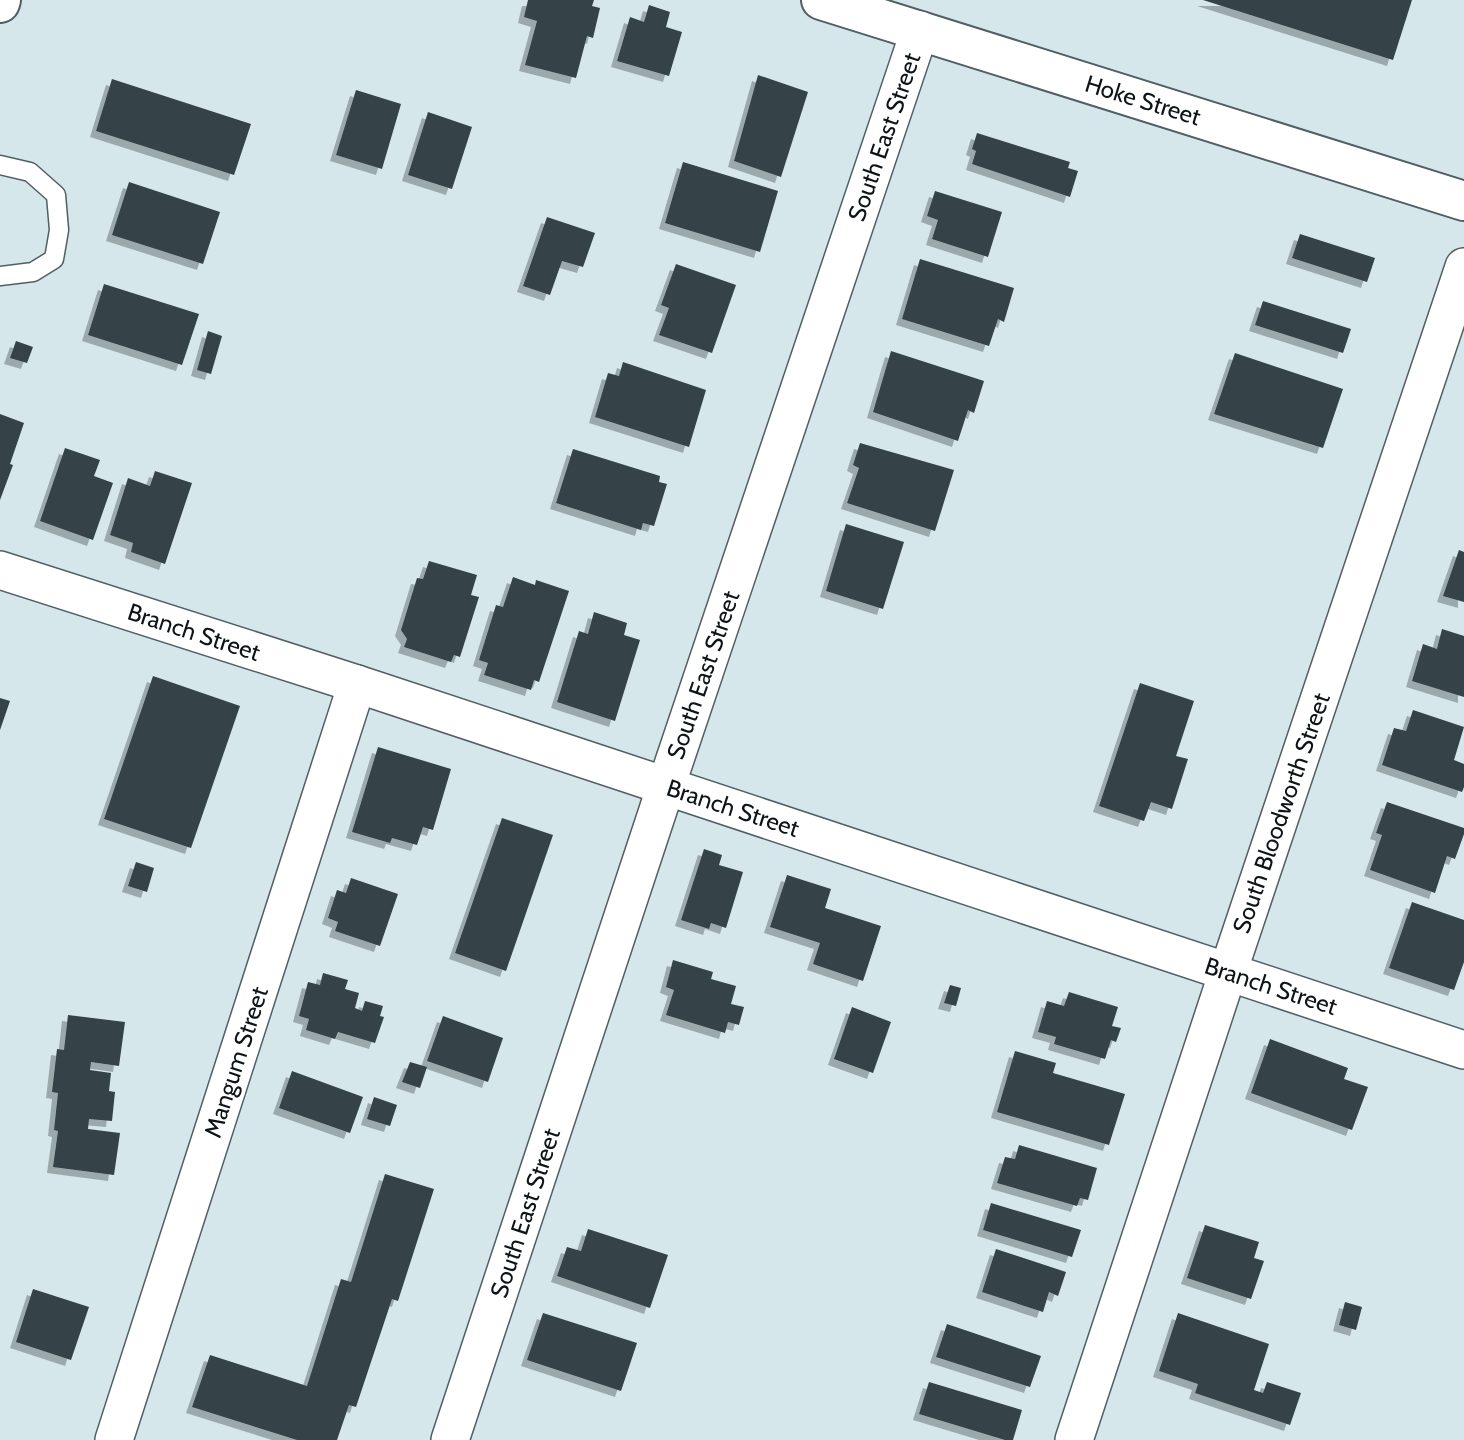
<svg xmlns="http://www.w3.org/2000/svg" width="1464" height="1440" font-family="Cabin,sans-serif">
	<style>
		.building { fill: #344346; filter: url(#shadow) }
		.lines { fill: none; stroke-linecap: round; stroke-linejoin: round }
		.lane-casing { stroke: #505f63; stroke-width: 21 }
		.street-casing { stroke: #505f63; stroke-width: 40 }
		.secondary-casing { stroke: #505f63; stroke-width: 42 }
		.lane { stroke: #fff; stroke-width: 18 }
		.street { stroke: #fff; stroke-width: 37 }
		.secondary { stroke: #fff; stroke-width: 38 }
		.labels { text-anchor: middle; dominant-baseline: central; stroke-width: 7; stroke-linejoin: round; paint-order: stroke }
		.street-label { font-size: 24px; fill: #0e1416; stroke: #fff }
	</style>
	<defs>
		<filter id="shadow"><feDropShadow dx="-6" dy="6" stdDeviation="0" flood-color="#0004"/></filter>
	</defs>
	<rect width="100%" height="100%" fill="#d5e7eb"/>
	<g class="building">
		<polygon points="528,0 594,0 592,6 600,8 593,38 587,36 576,78 525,65 537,21 524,17"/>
		<polygon points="1203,0 1412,0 1393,60"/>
		<polygon points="649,5 670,12 666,27 682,32 669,76 617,61 630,17 644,22"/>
		<polygon points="758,75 808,92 781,177 734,161"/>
		<polygon points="112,79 251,124 234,175 96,131"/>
		<polygon points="356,90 401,104 382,169 336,155"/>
		<polygon points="428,112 472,127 452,189 408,175"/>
		<polygon points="977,133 1070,162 1068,168 1078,171 1070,197 972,164 976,151 972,149"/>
		<polygon points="683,162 778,191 760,252 665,223"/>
		<polygon points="129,182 220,212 203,264 112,235"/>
		<polygon points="935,191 1002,212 988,257 932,239 938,220 927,216"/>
		<polygon points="547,217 595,233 583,267 562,261 550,295 523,286"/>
		<polygon points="1300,234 1375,258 1367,282 1292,258"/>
		<polygon points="920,259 1014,288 1004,322 998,319 989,346 902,319"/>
		<polygon points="676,264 736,285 712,353 659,335 669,308 661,305"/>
		<polygon points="104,284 199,314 182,365 88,335"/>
		<polygon points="1263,301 1351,329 1343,353 1255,325"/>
		<polygon points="208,331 222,336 211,374 197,370"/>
		<polygon points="16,341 33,347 27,363 10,358"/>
		<polygon points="891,351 984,381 974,413 968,410 958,441 873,412"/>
		<polygon points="1235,353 1343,389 1323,448 1214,414"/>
		<polygon points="623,362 706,390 689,447 595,417 608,373 619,376"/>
		<polygon points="0,414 24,423 10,464 13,465 0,500"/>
		<polygon points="860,443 954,470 935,531 847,503 859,468 853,465"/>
		<polygon points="65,448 100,460 94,476 113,483 93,540 40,521"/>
		<polygon points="573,449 660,476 659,482 667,484 654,526 643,523 641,530 556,503"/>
		<polygon points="155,471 192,483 165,564 131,552 133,543 110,535 128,478 150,486"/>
		<polygon points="846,524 904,542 883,609 826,591"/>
		<polygon points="1459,550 1464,552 1464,602 1443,596"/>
		<polygon points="429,561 477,575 471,595 479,597 460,657 454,655 451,662 404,647 407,639 401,630 417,578 423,579"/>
		<polygon points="513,577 535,585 536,580 569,591 539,682 534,680 531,690 484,675 488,663 479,660 496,605 503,607"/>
		<polygon points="594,612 627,623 624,635 640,640 615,721 557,702 579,631 588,634"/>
		<polygon points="1442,629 1464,636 1464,697 1412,681 1423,644 1437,649"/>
		<polygon points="153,676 240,706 191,848 104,819"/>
		<polygon points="1140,683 1194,701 1176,756 1188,759 1172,809 1151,802 1144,821 1099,806"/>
		<polygon points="0,698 10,701 0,730"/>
		<polygon points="1413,710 1464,727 1454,760 1464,764 1464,787 1462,792 1382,765 1394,728 1406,731"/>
		<polygon points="378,747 451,769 433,830 423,827 417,845 392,838 390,843 352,832"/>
		<polygon points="1387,802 1464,828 1464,834 1455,859 1447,856 1435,893 1370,870 1382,835 1376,833"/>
		<polygon points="502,818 553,835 506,971 455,953"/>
		<polygon points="704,849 722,855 719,865 743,872 726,928 711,923 709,929 681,920"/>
		<polygon points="136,862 154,868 147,892 128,886"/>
		<polygon points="787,875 831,889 825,908 881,926 863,981 813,964 820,943 770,927"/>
		<polygon points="351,878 398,894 380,946 335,931 338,922 328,918 337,890 346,893"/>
		<polygon points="1412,902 1464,920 1464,962 1454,990 1389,968"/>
		<polygon points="673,960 713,972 711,979 736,986 731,1004 744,1007 739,1025 728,1022 725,1033 666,1015 674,990 666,987"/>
		<polygon points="323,973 348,980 345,989 359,993 355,1008 362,1011 365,1001 383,1006 380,1016 384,1017 375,1043 338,1032 335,1039 306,1030 309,1019 299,1016 308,982 320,985"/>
		<polygon points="950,985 961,988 956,1006 944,1003"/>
		<polygon points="1069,992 1118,1007 1112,1026 1121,1028 1116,1042 1111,1040 1105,1059 1054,1044 1056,1037 1038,1032 1047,1001 1064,1006"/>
		<polygon points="852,1007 891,1022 873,1073 834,1059"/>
		<polygon points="68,1015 125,1022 119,1066 91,1062 90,1070 111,1073 109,1091 115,1092 112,1121 89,1119 88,1129 120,1133 114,1175 53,1167 58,1131 54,1130 58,1093 52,1092 57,1049 64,1050"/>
		<polygon points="443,1016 503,1038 488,1082 427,1061"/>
		<polygon points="1270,1039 1348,1068 1344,1079 1368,1087 1352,1130 1251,1093"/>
		<polygon points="1015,1051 1056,1063 1053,1073 1125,1094 1109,1145 997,1112"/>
		<polygon points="410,1062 427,1067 420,1088 402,1082"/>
		<polygon points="292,1071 363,1097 350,1133 279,1108"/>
		<polygon points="374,1097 397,1105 390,1126 367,1119"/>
		<polygon points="1019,1145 1097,1168 1088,1200 1080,1198 1077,1206 997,1183 1005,1157 1015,1159"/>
		<polygon points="385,1174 434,1189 398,1301 392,1299 356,1407 349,1405 337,1440 297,1440 192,1407 210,1355 307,1386 341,1279 351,1282"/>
		<polygon points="991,1203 1081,1230 1072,1257 983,1230"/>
		<polygon points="1205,1225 1259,1242 1254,1258 1264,1261 1251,1299 1187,1278"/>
		<polygon points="588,1229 668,1255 650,1308 557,1276 567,1247 581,1251"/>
		<polygon points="996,1249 1066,1272 1058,1296 1049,1292 1043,1312 982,1292"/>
		<polygon points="33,1289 89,1307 71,1360 16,1342"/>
		<polygon points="1345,1302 1362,1307 1356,1330 1339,1325"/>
		<polygon points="543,1313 637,1343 621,1391 527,1360"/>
		<polygon points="1178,1313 1269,1344 1254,1390 1263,1393 1267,1382 1301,1393 1290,1425 1195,1393 1198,1384 1159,1371"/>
		<polygon points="947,1324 1041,1356 1030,1387 936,1357"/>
		<polygon points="929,1382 1022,1410 1013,1440 1005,1440 919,1414"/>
	</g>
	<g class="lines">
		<defs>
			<polyline id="lane" points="0,165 30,172 56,195 59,230 54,259 33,272 0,276"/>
			<g id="street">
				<polyline points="0,570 357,684 1464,1050"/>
				<polyline points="114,1440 357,684"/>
				<polyline points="450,1440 666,786 920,30"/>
				<polyline points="1074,1440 1228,972 1464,267"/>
			</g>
			<g id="secondary">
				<polyline points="821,0 1464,201"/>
				<polyline points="0,3 1,0"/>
			</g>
		</defs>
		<use href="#lane" class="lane-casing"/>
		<use href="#street" class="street-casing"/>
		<use href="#secondary" class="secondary-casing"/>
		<use href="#lane" class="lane"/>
		<use href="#street" class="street"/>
		<use href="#secondary" class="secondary"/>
	</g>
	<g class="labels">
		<g class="street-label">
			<text transform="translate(1143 100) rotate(17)">Hoke Street</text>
			<text transform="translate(884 137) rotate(-71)">South East Street</text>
			<text transform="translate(194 632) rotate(18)">Branch Street</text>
			<text transform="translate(703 675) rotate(-71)">South East Street</text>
			<text transform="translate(733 808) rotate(18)">Branch Street</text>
			<text transform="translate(1281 813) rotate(-71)">South Bloodworth Street</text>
			<text transform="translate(1271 986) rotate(18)">Branch Street</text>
			<text transform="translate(236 1062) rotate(-72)">Mangum Street</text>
			<text transform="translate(525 1213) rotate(-72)">South East Street</text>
		</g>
	</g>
</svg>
